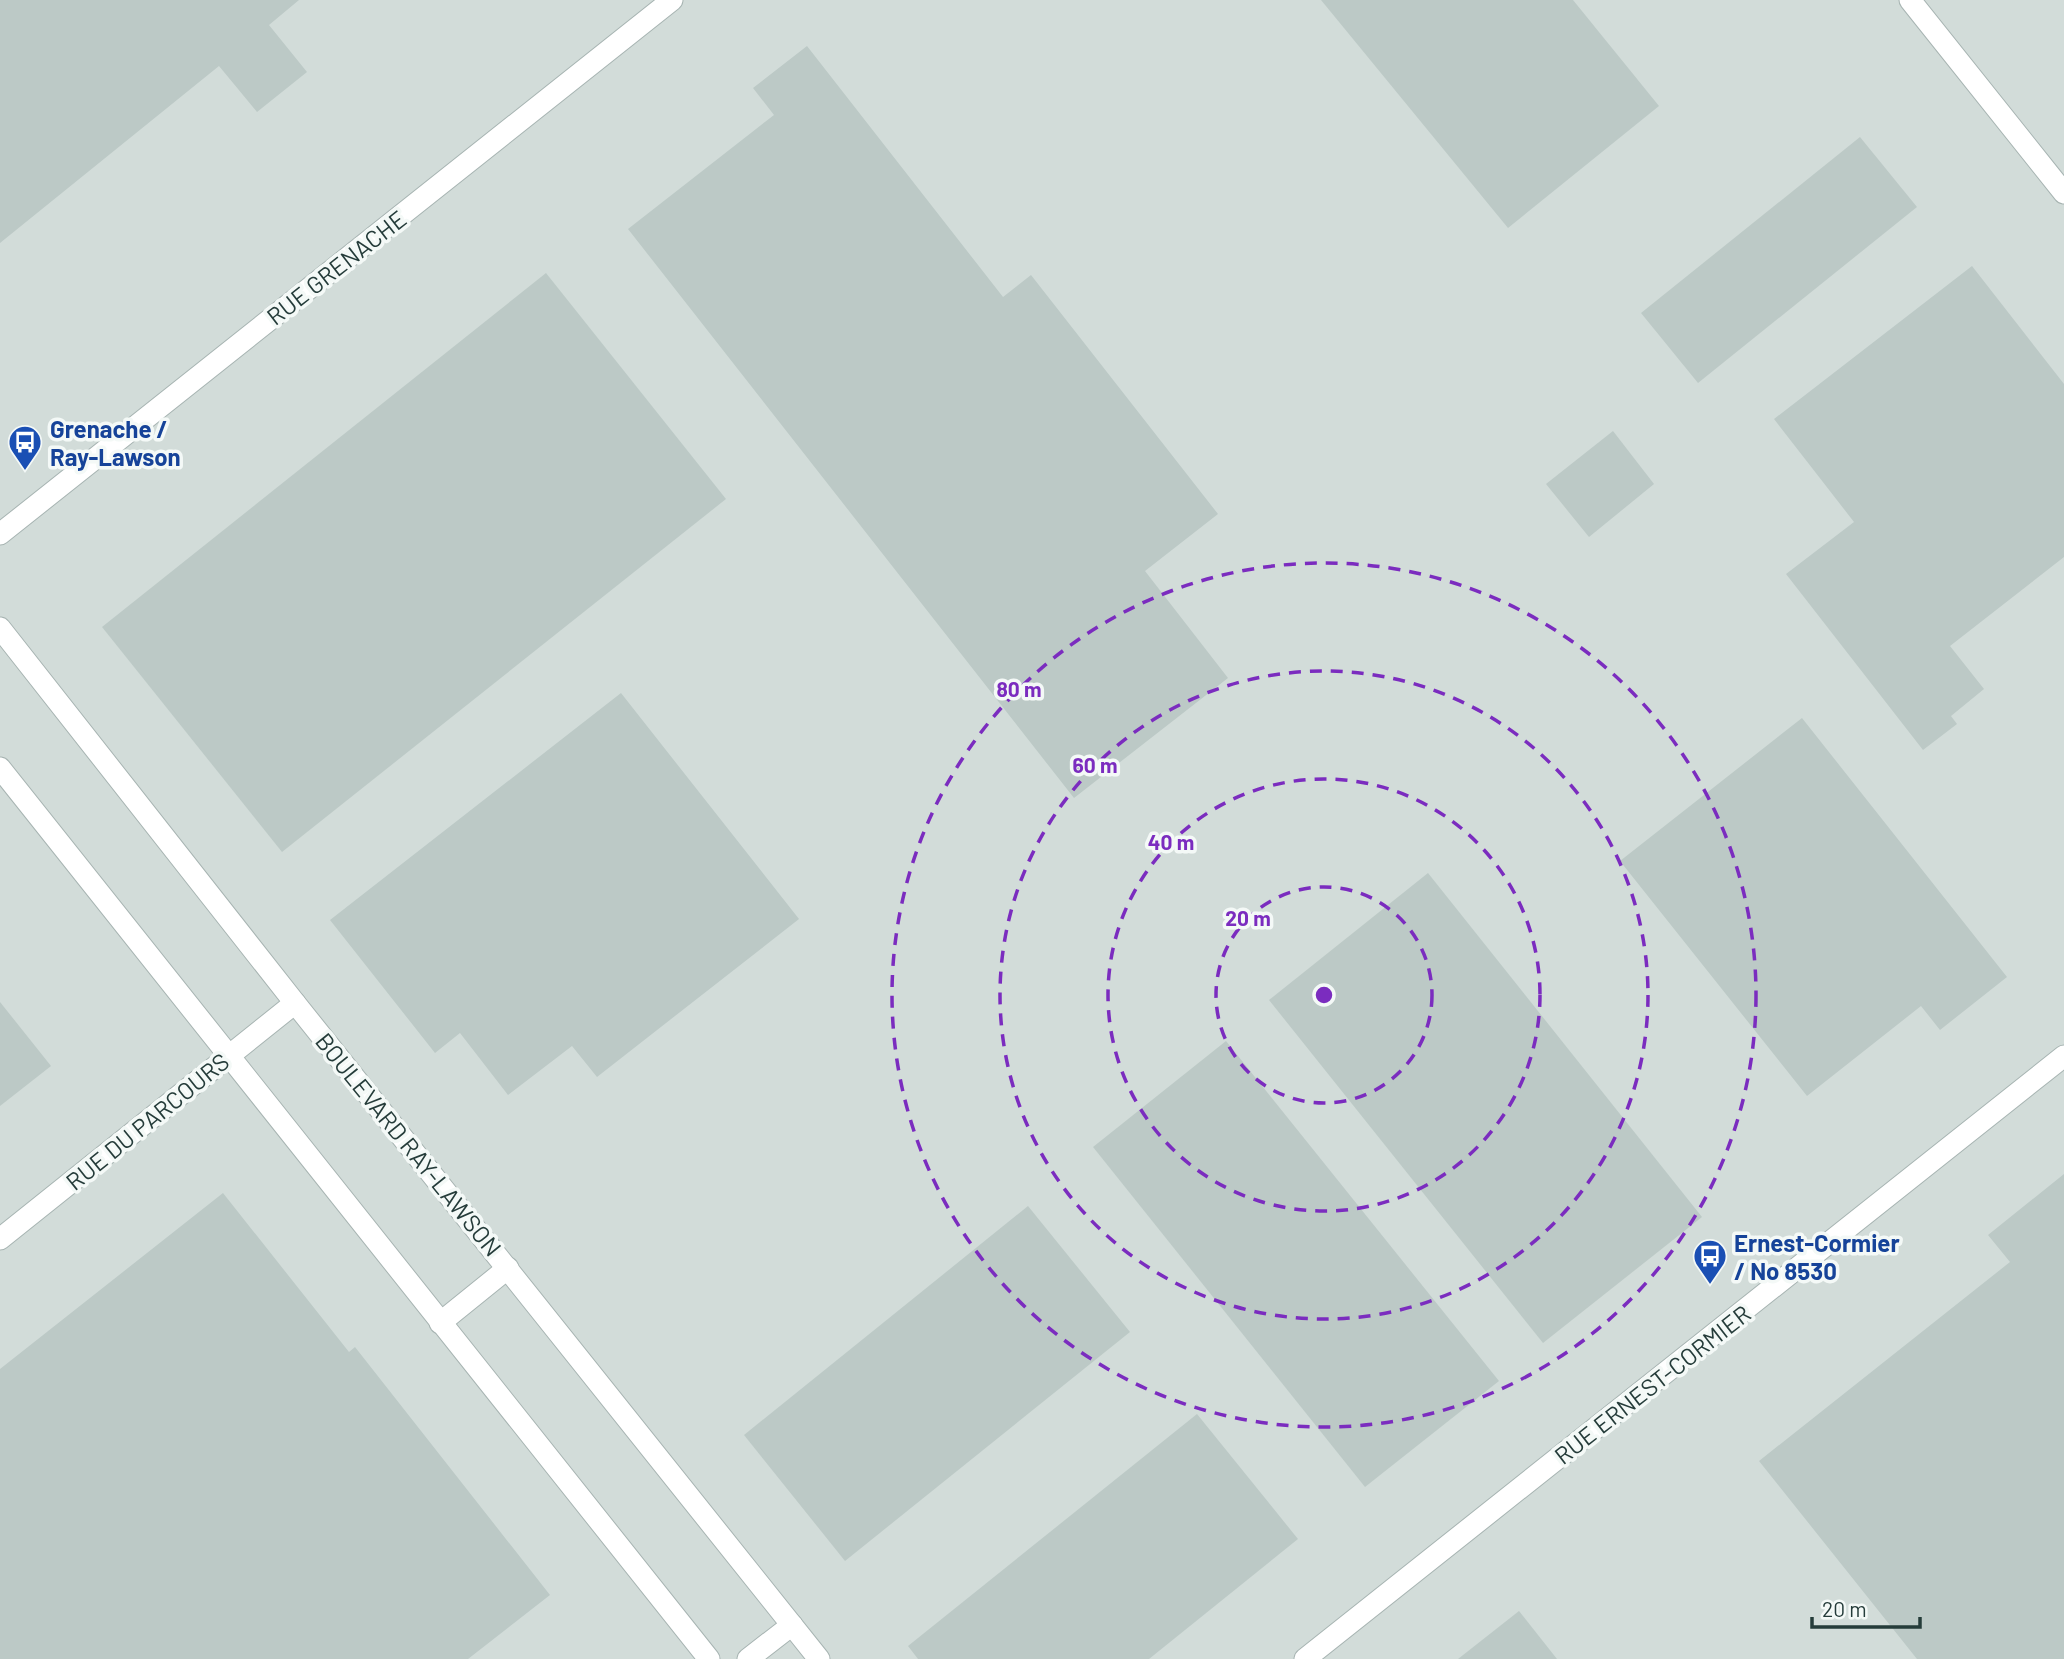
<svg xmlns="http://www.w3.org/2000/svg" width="2064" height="1659" font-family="Barlow,sans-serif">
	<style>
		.built { fill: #d2dcd9 }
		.building { fill: #bcc9c6 }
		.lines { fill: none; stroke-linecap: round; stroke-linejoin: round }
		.minor-casing { stroke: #a7b4b2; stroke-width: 23 }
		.minor { stroke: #fff; stroke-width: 21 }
		.ring { fill: none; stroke: #7b2cbf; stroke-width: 3.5; stroke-dasharray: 12 9 }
		.labels { text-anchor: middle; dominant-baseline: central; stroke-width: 7; stroke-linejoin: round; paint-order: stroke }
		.street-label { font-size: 24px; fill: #253c3a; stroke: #f4f9f7 }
		.transit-label { font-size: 24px; font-weight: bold; fill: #164399; stroke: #f4f9f7; text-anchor: start }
		.centre { fill: #7b2cbf; stroke: #f4f9f7; stroke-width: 3.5 }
		.ring-label { font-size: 21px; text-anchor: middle; font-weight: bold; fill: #7b2cbf; stroke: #f4f9f7; stroke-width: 7; stroke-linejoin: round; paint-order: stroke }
	</style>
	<rect width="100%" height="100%" fill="#e4ecea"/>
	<rect class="built" x="0" y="0" width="2064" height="1659"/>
	<g class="building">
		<path d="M0 0H299L269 25 307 72 257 112 219 66 0 243Z"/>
		<path d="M1321 0H1573L1659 106 1508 228Z"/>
		<path d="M807 46 1003 297 1031 275 1218 514 1145 571 1228 678 1074 798 628 229 774 115 753 88Z"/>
		<path d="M1860 137 1917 207 1698 383 1641 313Z"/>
		<path d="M1972 266 2064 384V557L1950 646 1984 689 1951 716 1957 724 1923 750 1786 574 1854 522 1774 419Z"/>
		<path d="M546 273 726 499 282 852 102 627Z"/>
		<path d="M1613 431 1654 484 1589 537 1546 484Z"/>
		<path d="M621 693 799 919 597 1077 572 1046 508 1095 460 1033 435 1053 330 920Z"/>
		<path d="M1802 718 2007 977 1940 1030 1921 1006 1807 1096 1620 861Z"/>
		<path d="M1428 873 1702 1217 1543 1343 1269 1000Z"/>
		<path d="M0 1002 51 1066 0 1106Z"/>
		<path d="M1226 1041 1499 1381 1365 1487 1093 1147Z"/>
		<path d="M2064 1174V1659H1917L1759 1461 2010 1262 1988 1235Z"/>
		<path d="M223 1193 349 1352 355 1347 550 1595 468 1659H0V1369Z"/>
		<path d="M1028 1206 1130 1332 845 1561 744 1435Z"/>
		<path d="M1197 1414 1298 1539 1149 1659H918L908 1646Z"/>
		<path d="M1519 1611 1557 1659H1458Z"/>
	</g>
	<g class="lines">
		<defs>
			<g id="minor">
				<path d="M1910 0 2064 193"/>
				<path d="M0 534 672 0"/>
				<path d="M0 628 295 1003 819 1659"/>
				<path d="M0 768 709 1659"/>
				<path d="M0 1239 295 1003"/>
				<path d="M440 1323 508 1268"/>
				<path d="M748 1659 792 1625"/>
				<path d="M1305 1659 2064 1056"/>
			</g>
		</defs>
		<use href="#minor" class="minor-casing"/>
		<use href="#minor" class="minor"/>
	</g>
	<g class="ring">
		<circle cx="1324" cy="995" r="108"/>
		<circle cx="1324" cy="995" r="216"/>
		<circle cx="1324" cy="995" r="324"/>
		<circle cx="1324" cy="995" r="432"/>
	</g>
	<defs>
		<symbol id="bus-pin" viewBox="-11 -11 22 30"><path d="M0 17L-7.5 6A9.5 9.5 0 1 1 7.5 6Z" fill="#1a4fb4" stroke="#f4f9f7"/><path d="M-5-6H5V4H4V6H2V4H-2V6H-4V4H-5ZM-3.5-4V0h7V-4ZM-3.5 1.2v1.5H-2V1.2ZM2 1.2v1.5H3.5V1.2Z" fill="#fff"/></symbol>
	</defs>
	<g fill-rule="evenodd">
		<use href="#bus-pin" x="6" y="423" width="38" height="52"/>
		<use href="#bus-pin" x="1691" y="1237" width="38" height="52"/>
	</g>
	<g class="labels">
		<g class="street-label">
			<text transform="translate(336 267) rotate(-38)">RUE GRENACHE</text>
			<text transform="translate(147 1121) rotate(-39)">RUE DU PARCOURS</text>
			<text transform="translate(409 1144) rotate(51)">BOULEVARD RAY-LAWSON</text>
			<text transform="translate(1652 1384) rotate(-38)">RUE ERNEST-CORMIER</text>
		</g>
		<g class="transit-label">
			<text x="50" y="428">Grenache /<tspan x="50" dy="28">Ray-Lawson</tspan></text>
			<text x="1734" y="1242">Ernest-Cormier<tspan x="1734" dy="28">/ No 8530</tspan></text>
		</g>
	</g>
	<circle cx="1324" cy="995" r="10" class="centre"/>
	<g class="ring-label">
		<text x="1019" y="697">80 m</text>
		<text x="1095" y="773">60 m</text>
		<text x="1171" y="850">40 m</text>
		<text x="1248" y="926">20 m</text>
	</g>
	<path d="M1812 1617v10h108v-10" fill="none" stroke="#253c3a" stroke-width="3.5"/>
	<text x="1822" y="1617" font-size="21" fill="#253c3a" stroke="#f4f9f7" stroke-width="5" paint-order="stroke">20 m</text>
</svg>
